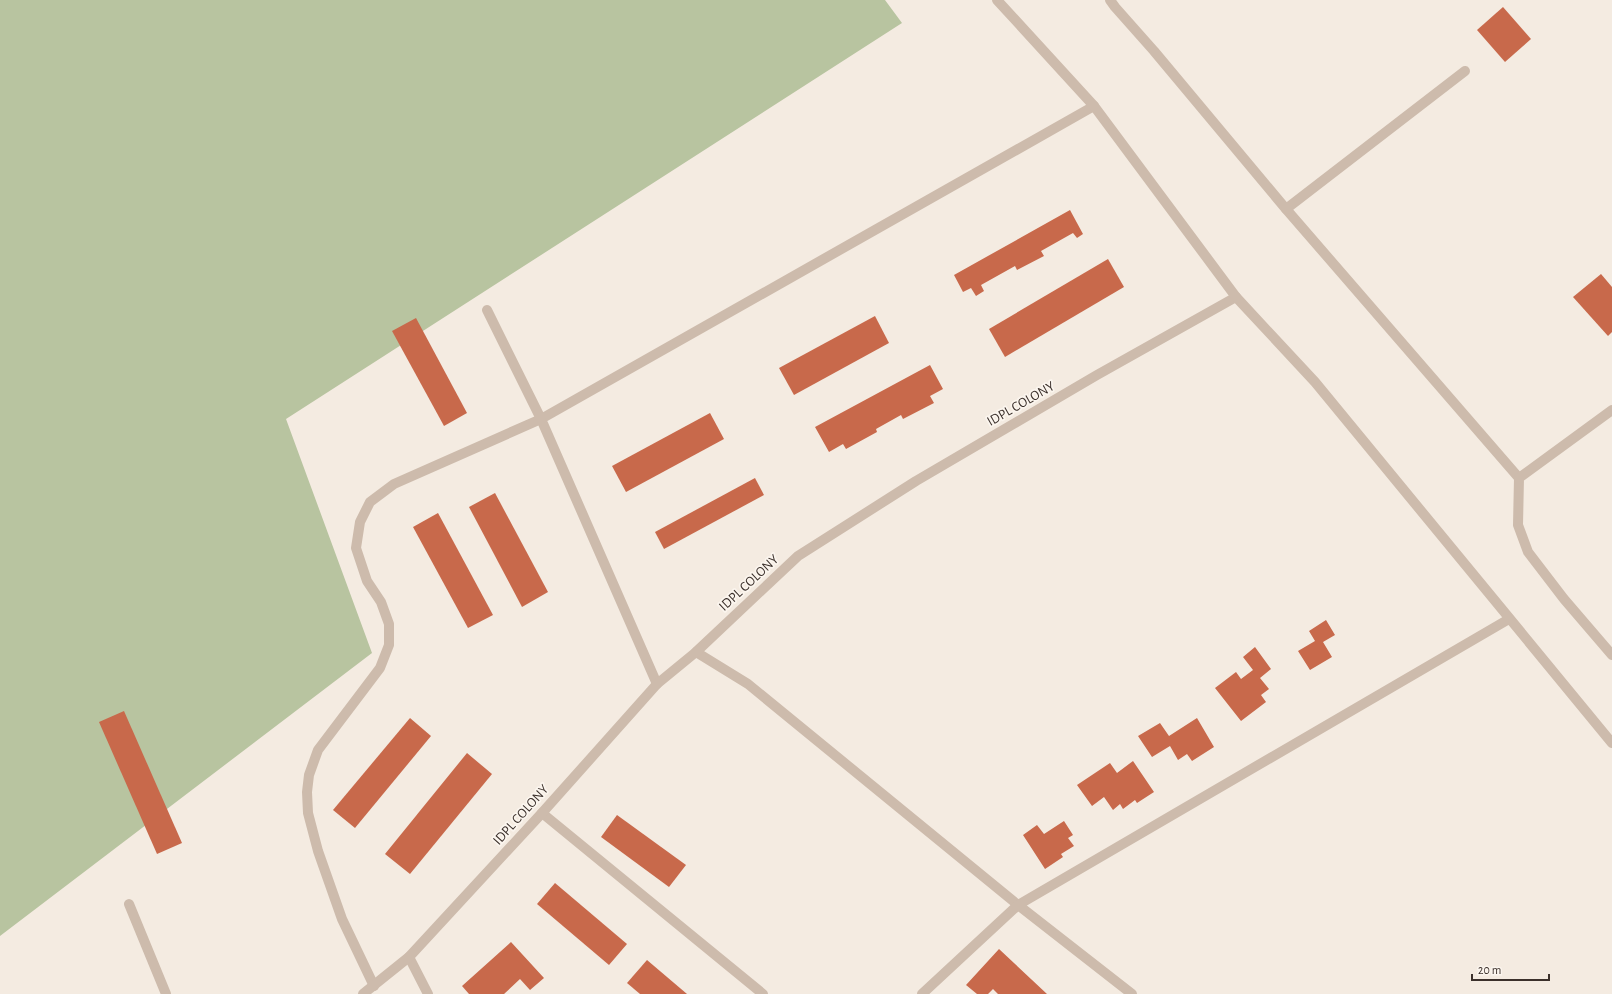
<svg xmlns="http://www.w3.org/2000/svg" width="1612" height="994" font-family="'Alegreya Sans',sans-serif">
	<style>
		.green { fill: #b8c4a0 }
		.building { fill: #c8694b }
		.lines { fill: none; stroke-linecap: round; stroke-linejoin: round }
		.lane { stroke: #cdbbac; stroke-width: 10 }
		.street { stroke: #cdbbac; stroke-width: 10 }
		.labels { text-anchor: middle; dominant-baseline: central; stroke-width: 3.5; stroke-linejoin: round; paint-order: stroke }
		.street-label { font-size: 14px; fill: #3b302b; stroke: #fbf5ee }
	</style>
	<rect width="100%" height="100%" fill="#f4ebe1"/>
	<path class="green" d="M0 0H885L902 23 286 419 372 653 0 936Z"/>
	<g class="building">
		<path d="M1503 7 1531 39 1505 62 1477 30Z"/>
		<path d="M1070 210 1083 234 1077 238 1073 233 1041 251 1044 256 1017 270 1015 266 981 285 984 291 976 296 971 288 963 292 954 275Z"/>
		<path d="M1108 259 1124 287 1005 357 989 329Z"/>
		<path d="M1601 274 1612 287V332L1608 336 1573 297Z"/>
		<path d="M875 316 889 343 794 395 779 368Z"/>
		<path d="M416 318 467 413 444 426 392 331Z"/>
		<path d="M930 365 943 389 930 396 934 403 903 419 901 415 876 429 877 432 846 449 843 444 829 452 815 427Z"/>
		<path d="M710 413 724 439 626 492 612 466Z"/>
		<path d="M755 478 764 495 664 549 655 532Z"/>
		<path d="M495 493 548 592 522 607 469 507Z"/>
		<path d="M438 513 493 615 468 628 413 527Z"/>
		<path d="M1326 620 1335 635 1323 642 1332 657 1310 670 1298 651 1315 641 1309 631Z"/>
		<path d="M1255 647 1271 669 1260 678 1269 689 1261 695 1266 702 1241 721 1215 688 1236 672 1241 679 1253 670 1243 657Z"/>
		<path d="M124 711 182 843 157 854 99 722Z"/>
		<path d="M410 718 431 736 355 828 333 810Z"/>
		<path d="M1197 718 1214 747 1192 761 1187 754 1178 760 1170 746 1152 757 1138 736 1160 723 1169 736Z"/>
		<path d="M467 753 492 774 410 874 385 854Z"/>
		<path d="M1133 761 1154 792 1137 803 1135 800 1123 809 1120 804 1113 810 1104 797 1092 806 1077 785 1110 763 1117 773Z"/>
		<path d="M617 815 686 865 669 887 601 837Z"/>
		<path d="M1064 821 1073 835 1068 838 1074 846 1061 854 1063 857 1045 869 1023 835 1037 825 1044 834Z"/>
		<path d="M555 883 627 944 609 965 537 904Z"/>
		<path d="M511 942 544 978 530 990 520 979 504 994H469L462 986Z"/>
		<path d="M999 949 1047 994H998L993 989 988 994H977L966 985Z"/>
		<path d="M647 960 687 994H640L627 983Z"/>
	</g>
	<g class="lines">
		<g class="lane">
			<path d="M1110 0 1115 7 1154 51 1286 209 1519 478"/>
			<path d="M1286 209 1465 71"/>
			<path d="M1612 410 1519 478 1518 525 1528 552 1564 599 1612 655"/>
			<path d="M696 652 748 684 1018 905 1132 994"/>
			<path d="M657 684 541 419 1094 106"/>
			<path d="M542 813 763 994"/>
			<path d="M129 904 166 994"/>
			<path d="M409 957 428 994"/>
			<path d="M374 986 342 919 318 851 308 813 307 792 309 775 318 750 380 668 389 645V624L381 602 367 581 356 548 360 522 370 502 394 484 541 419"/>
			<path d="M363 994 409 957 542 813 657 684 696 652 798 556 916 481 1097 375 1236 297"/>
			<path d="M922 994 1018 905 1509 619"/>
		</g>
		<g class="street">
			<path d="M997 0 1094 106 1236 297 1315 382 1612 743"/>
			<path d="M487 310 541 419"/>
		</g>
	</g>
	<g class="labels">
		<g class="street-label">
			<text transform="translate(1021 404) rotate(-30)">IDPL COLONY</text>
			<text transform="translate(749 583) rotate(-43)">IDPL COLONY</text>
			<text transform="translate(521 815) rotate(-48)">IDPL COLONY</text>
		</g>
	</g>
	<path d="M1472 974v6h77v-6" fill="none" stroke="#3b302b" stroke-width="2"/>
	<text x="1478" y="974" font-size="12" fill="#3b302b" stroke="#fbf5ee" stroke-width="3" paint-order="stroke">20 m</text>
</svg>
